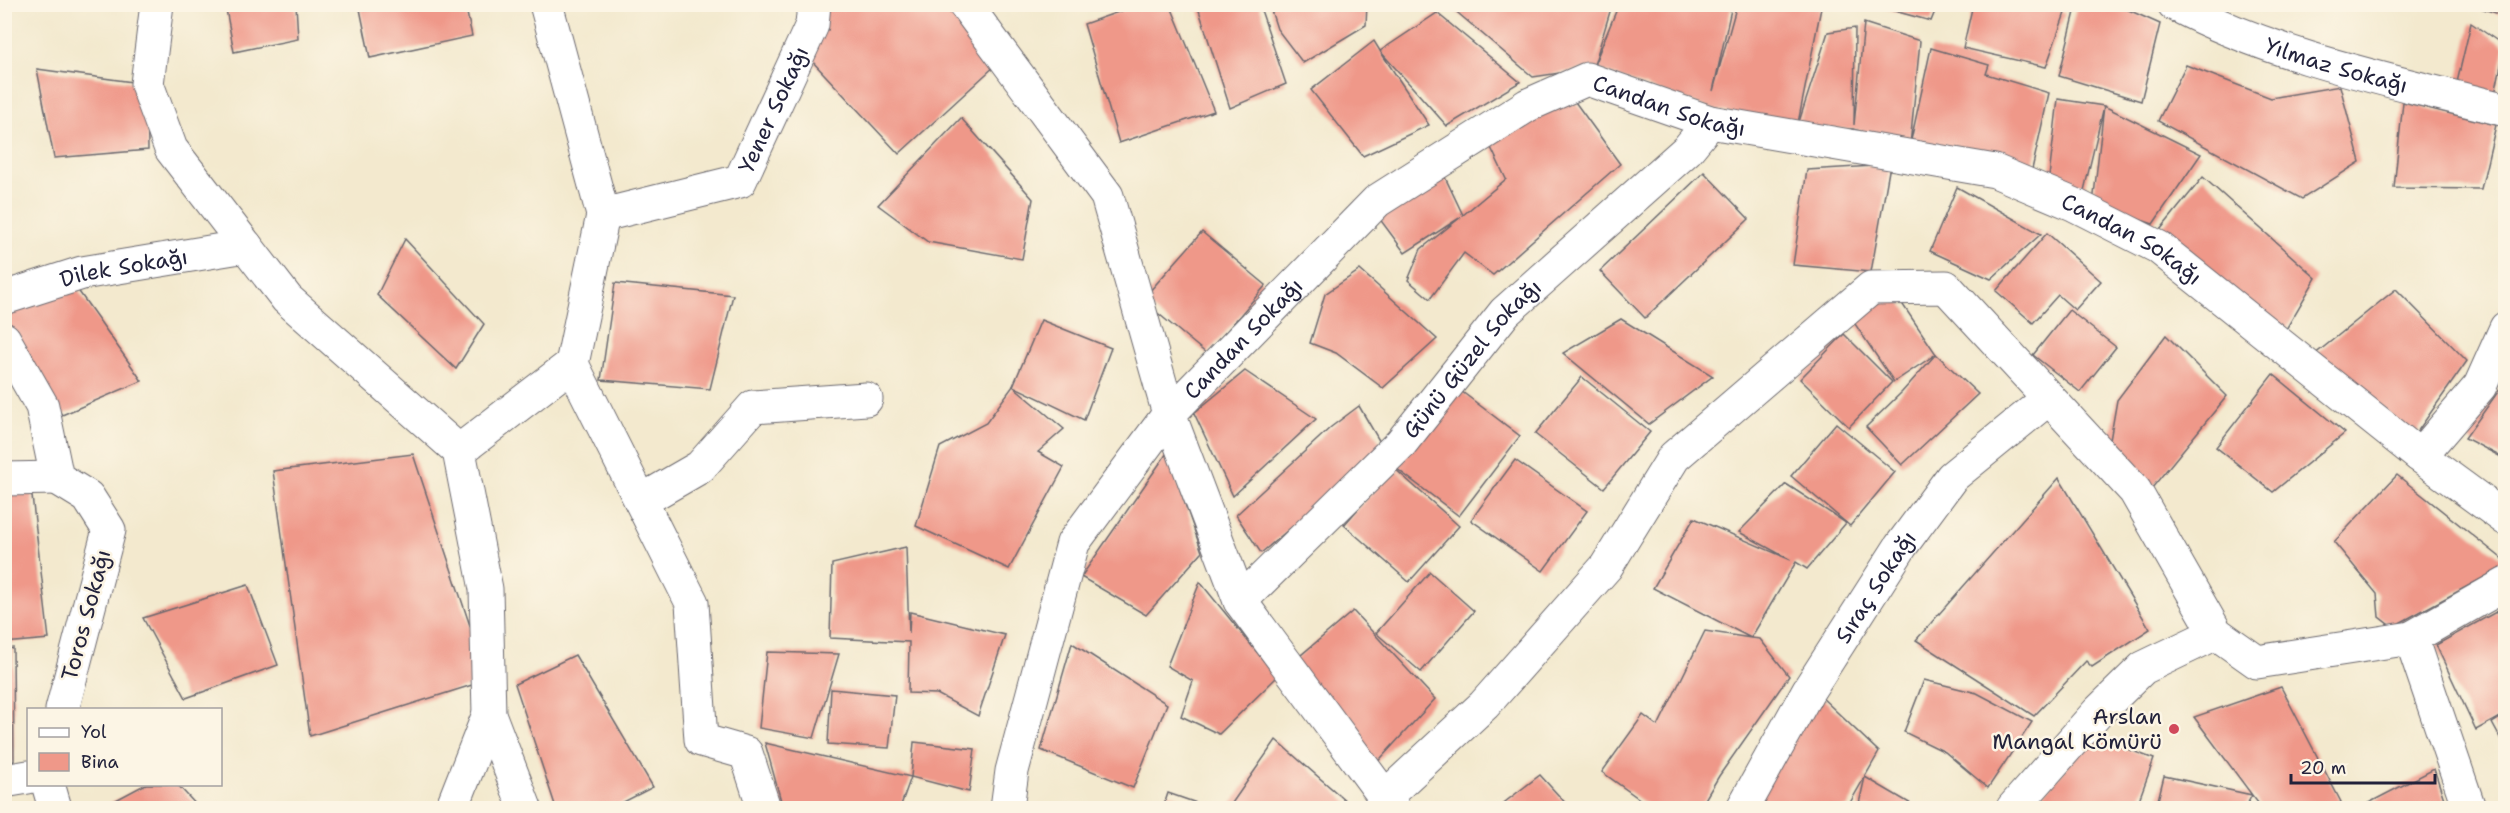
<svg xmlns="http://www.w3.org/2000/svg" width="2510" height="813" font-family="'Shantell Sans',sans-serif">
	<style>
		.building { fill: #ef9889 }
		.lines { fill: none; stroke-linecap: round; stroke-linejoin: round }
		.street-casing { stroke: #6b686e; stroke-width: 35 }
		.street { stroke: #fff; stroke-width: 33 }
		.poi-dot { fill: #d1495b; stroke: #fcf5e5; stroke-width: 2 }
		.labels { text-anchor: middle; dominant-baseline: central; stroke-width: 5; stroke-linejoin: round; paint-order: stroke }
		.street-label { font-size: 22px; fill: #22223b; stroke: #fcf5e5 }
		.poi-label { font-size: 22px; fill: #22223b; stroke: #fcf5e5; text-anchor: end }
	</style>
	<rect width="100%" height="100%" fill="#fcf5e5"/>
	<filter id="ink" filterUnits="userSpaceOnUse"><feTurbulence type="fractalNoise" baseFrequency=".0167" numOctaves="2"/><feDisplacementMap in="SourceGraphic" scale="12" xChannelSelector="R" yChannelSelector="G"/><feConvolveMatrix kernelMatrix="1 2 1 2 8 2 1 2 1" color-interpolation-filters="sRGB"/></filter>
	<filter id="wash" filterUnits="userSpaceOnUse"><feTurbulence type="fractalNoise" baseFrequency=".008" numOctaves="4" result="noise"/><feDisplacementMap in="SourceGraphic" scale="24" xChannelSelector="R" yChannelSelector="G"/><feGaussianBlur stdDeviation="1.35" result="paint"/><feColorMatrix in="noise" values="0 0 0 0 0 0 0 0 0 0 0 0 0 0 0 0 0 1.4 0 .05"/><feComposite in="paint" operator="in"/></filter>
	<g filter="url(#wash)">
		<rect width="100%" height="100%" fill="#f3e9ce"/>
		<g id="blocks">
			<g class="building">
				<path d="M225 4H296L298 39 234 52Z"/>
				<path d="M359 4H465L472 36 370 58Z"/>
				<path d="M824 4H942L997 64 899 154 811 60Z"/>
				<path d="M1141 4H1170L1214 111 1119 143 1084 24Z"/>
				<path d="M1197 4H1259L1286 84 1230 108Z"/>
				<path d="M1269 4H1367L1366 25 1303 63 1277 29Z"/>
				<path d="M1619 4 1732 5 1713 91 1737 4H1801L1821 8 1797 128 1708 108 1593 68 1533 77 1452 8 1458 5H1612L1594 65Z"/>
				<path d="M1869 4H1938L1931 21Z"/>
				<path d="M1973 4H2044L2065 13 2046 67 1963 48Z"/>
				<path d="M2077 4H2115L2160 24 2141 101 2059 76Z"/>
				<path d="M2471 4H2505V16L2471 5Z"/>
				<path d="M1437 13 1520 82 1447 126 1380 51 1429 125 1363 156 1311 90 1374 41 1380 51Z"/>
				<path d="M1864 23 1920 41 1910 145 1931 48 1989 65 1986 74 2049 93 2031 174 1910 145 1853 129 1797 128 1828 32 1855 28 1854 125Z"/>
				<path d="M2471 23 2505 46 2494 99 2455 91Z"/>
				<path d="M2186 65 2271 98 2340 86 2360 162 2302 199 2158 121Z"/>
				<path d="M37 69 147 84 148 150 54 158Z"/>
				<path d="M1565 88 1620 164 1493 275 1464 253 1430 299 1408 280 1421 249 1461 217 1405 253 1379 218 1442 171 1463 215 1506 179 1484 133Z"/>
				<path d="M2058 99 2104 106 2201 154 2153 224 2093 204 2104 106 2083 195 2049 177Z"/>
				<path d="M2403 102 2496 125 2481 189 2394 188Z"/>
				<path d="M961 118 1033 199 1022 259 928 242 878 205Z"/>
				<path d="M1890 165 1871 272 1793 265 1807 170Z"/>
				<path d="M1704 172 1749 219 1645 318 1600 271Z"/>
				<path d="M2203 177 2316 278 2278 343 2156 235Z"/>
				<path d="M1957 187 2041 234 1991 279 1930 251Z"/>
				<path d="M1202 232 1266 285 1207 354 1142 300Z"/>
				<path d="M2047 233 2101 281 2075 310 2058 295 2033 323 1996 291Z"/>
				<path d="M405 239 484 324 456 369 377 295Z"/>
				<path d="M1360 270 1437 339 1383 388 1336 353 1310 343 1325 294Z"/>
				<path d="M615 283 733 295 710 389 601 380Z"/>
				<path d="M75 286 142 381 62 415 4 326V305Z"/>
				<path d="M2396 289 2467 361 2415 435 2314 355Z"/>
				<path d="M1886 299H1899L1936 354 1894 382 1853 321Z"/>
				<path d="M2069 310 2116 347 2080 392 2033 355Z"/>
				<path d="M1621 319 1713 376 1649 424 1563 353Z"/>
				<path d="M1041 320 1111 348 1084 420 1013 386Z"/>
				<path d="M1844 334 1892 382 1849 427 1800 379Z"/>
				<path d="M2166 335 2227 396 2152 488 2109 446 2117 400Z"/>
				<path d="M1936 354 1978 394 1902 465 1866 427 1902 392Z"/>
				<path d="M1245 371 1316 419 1233 496 1194 413Z"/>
				<path d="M2273 374 2345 433 2273 492 2216 447Z"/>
				<path d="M1582 377 1650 432 1604 488 1535 434Z"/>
				<path d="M2505 382V459L2465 438Z"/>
				<path d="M1453 385 1520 436 1459 516 1392 465Z"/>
				<path d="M1013 386 1064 429 1038 452 1064 467 1009 569 916 526 940 447 986 423Z"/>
				<path d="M1359 406 1384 449 1261 553 1236 515 1331 427Z"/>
				<path d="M1836 423 1895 472 1850 526 1791 476Z"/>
				<path d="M1167 453 1202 552 1146 615 1081 577Z"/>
				<path d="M413 454 488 680 310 736 273 471Z"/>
				<path d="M1515 460 1587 511 1543 571 1471 520Z"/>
				<path d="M1394 468 1459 526 1409 582 1344 525Z"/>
				<path d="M2397 475 2505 561V566L2392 627 2379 617 2377 594 2334 542Z"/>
				<path d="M2059 478 2150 629 2092 667 2086 661 2034 716 1916 640Z"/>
				<path d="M30 479 49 639 4 643V482Z"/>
				<path d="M1786 484 1846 523 1807 569 1796 562 1751 638 1760 639 1789 676 1719 776 1700 808H1652L1602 772 1643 715 1658 726 1705 631 1751 638 1653 588 1694 518 1791 560 1739 532Z"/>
				<path d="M906 547 909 634 910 612 1005 635 978 716 937 694 908 693 909 642 830 638 832 564Z"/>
				<path d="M1430 572 1474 611 1421 672 1376 633Z"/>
				<path d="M1200 582 1277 677 1219 734 1181 716 1193 681 1167 666Z"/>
				<path d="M248 585 278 665 186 698 143 618Z"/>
				<path d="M2505 607V714L2476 730 2436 645Z"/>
				<path d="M1353 611 1435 699 1371 769 1294 661Z"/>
				<path d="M1072 643 1167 704 1133 788 1041 750Z"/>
				<path d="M13 648 14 761 4 764V650Z"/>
				<path d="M767 652 839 654 814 738 759 728Z"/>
				<path d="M575 655 653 787 612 808H556L515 684Z"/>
				<path d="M1924 680 1977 693 2032 722 1988 788 1945 752 1904 732Z"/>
				<path d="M2281 687 2341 802 2333 808H2262L2252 795 2245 808H2156L2164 776 2252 795 2194 717Z"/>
				<path d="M831 689 895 695 889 748 828 744Z"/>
				<path d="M1818 694 1879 752 1847 808H1753Z"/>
				<path d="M2505 715V747L2492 723Z"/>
				<path d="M2093 736 2154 759 2136 808H2031Z"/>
				<path d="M1276 740 1354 808H1234L1230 806Z"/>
				<path d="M914 742 975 749 969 792 911 777Z"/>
				<path d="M765 743 911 777 900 808H783Z"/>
				<path d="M2434 769 2447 808H2359Z"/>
				<path d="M1540 775 1570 808H1501L1505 802Z"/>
				<path d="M1865 777 1918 808H1858Z"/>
				<path d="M146 784H177L199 808H101Z"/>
				<path d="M1168 793 1211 808H1163Z"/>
			</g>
		</g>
	</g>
	<g filter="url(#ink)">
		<use href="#blocks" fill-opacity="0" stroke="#6b686e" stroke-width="1.5"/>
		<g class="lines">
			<defs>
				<g id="street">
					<path d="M157 4 147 84 171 149 287 299 459 451 486 589 489 714 525 808"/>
					<path d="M546 4 603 215 572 364 692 603 701 740 746 753 764 808"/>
					<path d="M965 4 1107 196 1169 414 1240 601 1393 808"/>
					<path id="s1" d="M2174 4C2277 58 2393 81 2506 110"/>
					<path id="s2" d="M603 215 740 181 812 25 814 4"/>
					<path id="s3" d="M4 298 82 273 246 246"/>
					<path d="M4 339 42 406 57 478 88 497 109 530 62 710"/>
					<path d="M459 451 572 364"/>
					<path d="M2420 456 2480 386 2506 328"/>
					<path d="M4 479 57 478"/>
					<path d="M641 501 700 467 753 407 866 399"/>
					<path id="s4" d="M1240 601 1401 443 1505 312 1687 150 1710 122"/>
					<path d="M2411 638 2469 808"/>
					<path d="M4 781 28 777"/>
					<path d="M48 784 55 808"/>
					<path d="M452 808 489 714"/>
					<path id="s5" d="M1007 808 1012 771 1073 543 1169 414 1377 201 1528 105 1587 79 1710 122 1995 171 2073 204 2158 247 2420 456 2506 519"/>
					<path d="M1380 808 1386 796 1484 705 1606 567 1674 457 1871 288 1946 287 2135 491 2216 633 2257 662 2411 638 2506 584"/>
					<path id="s6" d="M1743 808 1808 691 1901 546 1952 477 2049 398"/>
					<path d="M2013 808 2098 712 2143 668 2216 633"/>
				</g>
			</defs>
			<use href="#street" class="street-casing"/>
			<use href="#street" class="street"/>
		</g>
	</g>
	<circle class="poi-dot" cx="2174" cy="729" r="6"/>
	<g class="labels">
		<g class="street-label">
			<text stroke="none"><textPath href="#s1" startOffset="174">Yılmaz Sokağı</textPath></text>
			<text stroke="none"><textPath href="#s5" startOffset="1062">Candan Sokağı</textPath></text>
			<text stroke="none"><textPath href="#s2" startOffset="220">Yener Sokağı</textPath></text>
			<text stroke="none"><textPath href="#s5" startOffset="1548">Candan Sokağı</textPath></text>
			<text stroke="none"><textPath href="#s3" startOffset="124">Dilek Sokağı</textPath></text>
			<text stroke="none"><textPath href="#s5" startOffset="540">Candan Sokağı</textPath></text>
			<text stroke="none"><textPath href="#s4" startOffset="336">Günü Güzel Sokağı</textPath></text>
			<text stroke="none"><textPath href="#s6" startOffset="258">Sıraç Sokağı</textPath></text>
			<text transform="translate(86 615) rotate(-75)">Toros Sokağı</text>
		</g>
		<g class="poi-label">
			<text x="2162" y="716">Arslan<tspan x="2162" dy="25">Mangal Kömürü</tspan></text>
		</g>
	</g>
	<rect width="2510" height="813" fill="none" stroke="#fcf5e5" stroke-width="24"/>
	<rect x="27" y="708" width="195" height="78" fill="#fcf5e5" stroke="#a5a1a1" stroke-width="1.5"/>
	<rect x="39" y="728" width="30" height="9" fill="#ffffff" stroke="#a5a1a1" stroke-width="1.5"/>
	<text x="81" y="738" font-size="18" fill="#22223b">Yol</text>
	<rect x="39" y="753" width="30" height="18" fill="#ef9889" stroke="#a5a1a1" stroke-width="1.5"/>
	<text x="81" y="768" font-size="18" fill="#22223b">Bina</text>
	<path d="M2291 774v9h144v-9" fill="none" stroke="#22223b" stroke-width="3"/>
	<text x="2300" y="774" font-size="18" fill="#22223b" stroke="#fcf5e5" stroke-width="4.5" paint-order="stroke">20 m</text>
</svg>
